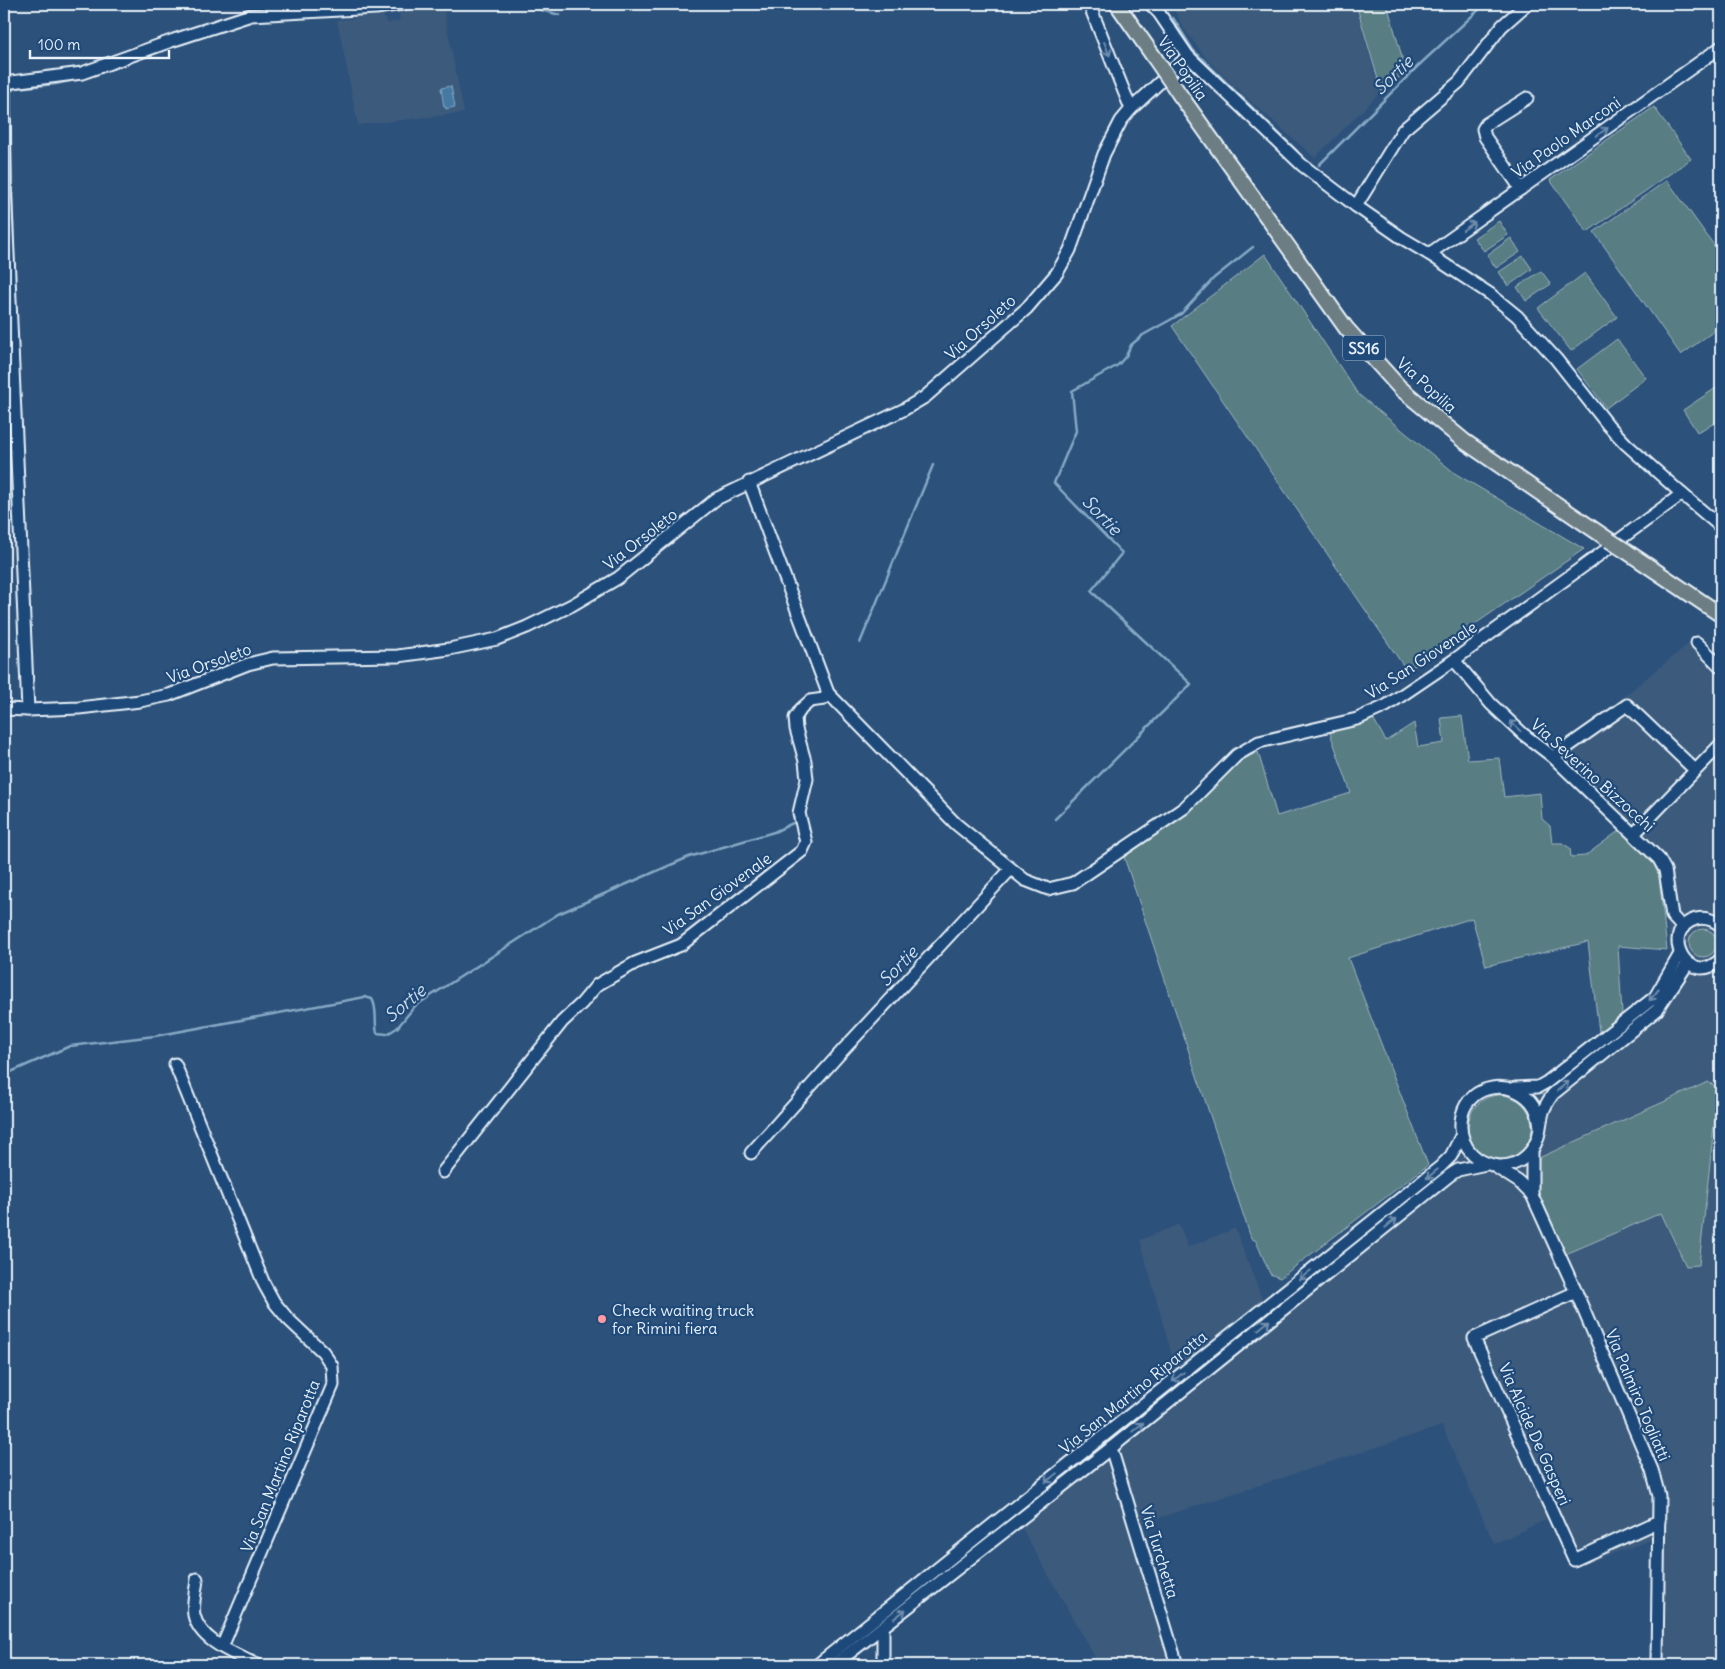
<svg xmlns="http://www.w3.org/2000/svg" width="1725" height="1669" font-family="Delius,sans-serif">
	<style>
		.built { fill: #3b5a7c }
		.green { fill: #587d83; stroke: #a0b7be }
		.water { fill: #4579a2; stroke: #86a9c4 }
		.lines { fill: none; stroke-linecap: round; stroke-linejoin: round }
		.stream { stroke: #86a9c4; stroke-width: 2.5 }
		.minor-casing { stroke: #e8f1f8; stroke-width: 15 }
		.major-casing { stroke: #e8f1f8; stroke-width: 18 }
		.minor { stroke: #1f4a7a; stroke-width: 11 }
		.major { stroke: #6c7e84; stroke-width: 14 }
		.major-bridge-casing { stroke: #e8f1f8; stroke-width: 18; stroke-linecap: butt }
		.major-bridge { stroke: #6c7e84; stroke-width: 14 }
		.oneway { stroke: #6f8dac }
		.poi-dot { fill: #ff9aa2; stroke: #1f4a7a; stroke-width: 2 }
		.labels { text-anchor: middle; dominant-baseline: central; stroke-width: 4.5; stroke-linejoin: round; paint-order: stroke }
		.shield { fill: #1f4a7a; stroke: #acbfd2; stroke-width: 1 }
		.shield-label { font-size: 15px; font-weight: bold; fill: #e8f1f8 }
		.street-label { font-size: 16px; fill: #e8f1f8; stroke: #1f4a7a }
		.poi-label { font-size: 16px; fill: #e8f1f8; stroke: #1f4a7a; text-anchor: start }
		.water-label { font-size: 18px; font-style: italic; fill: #d0dfeb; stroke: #1f4a7a }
	</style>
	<rect width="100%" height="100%" fill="#2c517b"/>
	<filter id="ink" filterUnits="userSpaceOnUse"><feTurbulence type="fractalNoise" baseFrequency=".02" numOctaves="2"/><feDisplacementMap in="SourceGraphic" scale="10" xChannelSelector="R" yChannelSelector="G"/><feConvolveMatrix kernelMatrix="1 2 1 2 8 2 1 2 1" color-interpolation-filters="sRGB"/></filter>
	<g filter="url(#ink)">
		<g class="built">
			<path d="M1171 4H1355L1380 93 1315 158 1250 101 1208 61 1184 29Z"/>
			<path d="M443 6 464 113 358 125 337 20 383 15 388 23 399 21 400 12Z"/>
			<path d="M1698 636 1721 657V1665H1659L1661 1537 1574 1567 1554 1516 1494 1544 1442 1426 1137 1525 1177 1665H1099L1016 1518 1179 1382 1140 1240 1179 1224 1188 1247 1235 1228 1267 1311 1597 1049 1673 984 1661 859 1553 754Z"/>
		</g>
		<g class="green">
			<path d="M1356 4H1387L1406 71 1382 93Z"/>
			<path d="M1654 107 1691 159 1587 232 1550 180Z"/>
			<path d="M1667 180 1721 255V326L1681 355 1594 232Z"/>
			<path d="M1499 221 1508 235 1484 251 1474 238Z"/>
			<path d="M1511 238 1520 252 1496 268 1487 255Z"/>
			<path d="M1265 254 1358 394 1456 474 1584 549 1407 671 1172 326Z"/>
			<path d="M1523 256 1532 269 1508 286 1499 272Z"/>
			<path d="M1541 271 1551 284 1526 301 1517 287Z"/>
			<path d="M1585 273 1617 317 1571 351 1538 308Z"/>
			<path d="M1617 339 1646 378 1606 408 1577 369Z"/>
			<path d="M1716 388 1721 396V420L1697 432 1683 410Z"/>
			<path d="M1462 716 1468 760 1499 758 1504 797 1540 793 1542 819 1550 826 1552 843H1562L1570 848 1571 857 1585 856 1620 830 1653 863 1659 876 1667 950 1618 946 1622 1014 1599 1032 1588 942 1486 966 1472 918 1348 958 1428 1165 1280 1278 1270 1274 1256 1241 1251 1238 1124 857 1194 808 1242 760 1258 752 1277 816 1351 793 1329 730 1373 718 1386 741 1414 723 1418 747 1444 743 1441 718Z"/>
			<circle cx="1703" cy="943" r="14"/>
			<path d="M1708 1082 1718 1088 1699 1265 1686 1266 1661 1213 1566 1254 1536 1187 1537 1162 1541 1157Z"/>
			<circle cx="1500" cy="1127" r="32"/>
		</g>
		<path class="water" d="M451 86 455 107 446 109V107H444L441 88Z"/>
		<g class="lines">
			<g class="stream">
				<path d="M518 4 560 15"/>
				<path d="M1173 18 1193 50 1297 151"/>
				<path d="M182 44 240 24"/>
				<path d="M89 77 168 49"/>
				<path d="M9 92 16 88 56 84 83 78"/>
				<path d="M10 115 15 292"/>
				<path d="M1319 165 1417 67 1485 4"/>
				<path d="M860 643 933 465"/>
				<path d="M1055 819 1191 684 1091 591 1122 553 1054 483 1076 431 1072 391 1118 365 1126 356 1131 345 1143 335 1181 314 1214 278 1253 247"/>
				<path d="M4 1075 70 1046 155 1036 365 997 372 999C378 1009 374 1020 377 1033L387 1034 397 1028 415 1006 558 914 689 857 774 832 793 823"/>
			</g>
			<defs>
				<g id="minor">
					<path d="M1089 4 1131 109"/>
					<path d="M1150 4 1159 13 1188 56 1302 165 1356 206 1402 238 1429 254 1490 294 1517 316 1556 359 1608 425 1626 444 1682 494 1721 527"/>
					<path d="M4 79 5 186 28 710"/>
					<path d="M4 83 82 73 174 40 251 15 376 8 403 4"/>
					<path d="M1521 189 1485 137 1483 129 1486 124 1527 98"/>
					<path d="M1356 206 1403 130 1459 82 1502 26 1527 4"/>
					<path d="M1429 254 1721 47"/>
					<path d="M749 482 828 693 956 824 1025 880 1048 889 1073 883 1184 808 1237 755 1259 742 1357 719 1386 706 1454 660 1610 547"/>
					<path d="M1619 540 1682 494"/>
					<path d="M1697 643 1721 667"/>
					<path d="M1454 660 1491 704 1523 734 1553 757 1659 859 1665 870 1672 916 1683 928"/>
					<path d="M4 709 28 710 79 708 140 701 169 695 248 664 273 658 398 656 449 649 497 639 527 627 572 605 618 578 716 499 903 410 925 397 1027 308 1057 273 1070 250 1104 154 1121 121 1131 109 1188 56"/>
					<path d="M1553 757 1627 705 1695 770"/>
					<path d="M1634 834 1721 744"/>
					<path d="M1721 926C1714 920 1705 917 1696 919 1657 931 1689 990 1721 959"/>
					<path d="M175 1064 264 1284 274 1302 288 1319 323 1352 332 1366 333 1385 222 1647"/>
					<path d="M1515 1088 1538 1087 1547 1082 1655 997 1680 954"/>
					<path d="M1540 1127C1539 1118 1537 1109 1531 1102 1512 1079 1470 1083 1462 1115 1459 1130 1462 1143 1472 1154 1479 1161 1488 1165 1499 1166 1516 1167 1531 1156 1537 1140 1541 1130 1540 1117 1545 1107 1547 1103 1550 1098 1553 1094L1657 1010 1688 963"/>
					<path d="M1532 1150V1195L1576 1292 1652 1470 1659 1496 1657 1665"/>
					<path d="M751 1153 843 1050 1010 870"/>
					<path d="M1494 1166 1519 1182 1532 1195"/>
					<path d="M443 1172 562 1022 582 1003 597 985 635 963 681 945 802 851 806 842 799 813 807 779 805 761 796 729 795 718 801 709 810 701 824 699 828 693"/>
					<path d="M1576 1292 1474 1338 1574 1560 1659 1521"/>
					<path d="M1111 1448 1177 1665"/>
					<path d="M197 1579C196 1590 192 1604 194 1615 200 1642 236 1654 257 1665"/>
					<path d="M817 1665 1440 1167 1451 1156 1461 1136"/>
					<path d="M834 1665 1111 1448 1450 1175 1458 1170 1486 1164"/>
					<path d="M883 1665V1627"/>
				</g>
				<g id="major">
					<path d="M1117 4 1154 57"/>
					<path d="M1180 95 1346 328 1400 388 1464 441 1609 540"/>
					<path d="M1626 551 1721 615"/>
				</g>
			</defs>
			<use href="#minor" class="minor-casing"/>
			<use href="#major" class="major-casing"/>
			<use href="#minor" class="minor"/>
			<use href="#major" class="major"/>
			<defs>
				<g id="major-bridge">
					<path d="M1154 57 1180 95"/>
					<path d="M1609 540 1626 551"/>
				</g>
			</defs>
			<use href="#major-bridge" class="major-bridge-casing"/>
			<use href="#major-bridge" class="major-bridge"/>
		</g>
		<defs><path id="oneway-shaft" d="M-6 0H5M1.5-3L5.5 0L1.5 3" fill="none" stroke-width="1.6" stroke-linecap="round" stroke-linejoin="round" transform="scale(1.25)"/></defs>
		<g class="oneway">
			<use href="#oneway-shaft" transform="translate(1107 49) rotate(68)"/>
			<use href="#oneway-shaft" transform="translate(1602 132) rotate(-35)"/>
			<use href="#oneway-shaft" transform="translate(1469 226) rotate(-35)"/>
			<use href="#oneway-shaft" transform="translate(1515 726) rotate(-137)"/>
			<use href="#oneway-shaft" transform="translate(1654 995) rotate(130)"/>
			<use href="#oneway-shaft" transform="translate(1563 1086) rotate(-39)"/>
			<use href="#oneway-shaft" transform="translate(1432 1174) rotate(141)"/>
			<use href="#oneway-shaft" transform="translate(1391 1223) rotate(-39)"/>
			<use href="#oneway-shaft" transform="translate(1305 1275) rotate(141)"/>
			<use href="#oneway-shaft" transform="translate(1264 1325) rotate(-39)"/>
			<use href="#oneway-shaft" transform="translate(1178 1377) rotate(141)"/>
			<use href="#oneway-shaft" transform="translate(1138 1427) rotate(-39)"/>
			<use href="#oneway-shaft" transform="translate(1051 1478) rotate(141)"/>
			<use href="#oneway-shaft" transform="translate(900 1614) rotate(-38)"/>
		</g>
	</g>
	<circle class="poi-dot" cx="602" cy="1319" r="5"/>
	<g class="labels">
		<rect class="shield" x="1343" y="335.5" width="42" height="25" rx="4"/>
		<g class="shield-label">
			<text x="1364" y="348">SS16</text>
		</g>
		<g class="street-label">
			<text transform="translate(1183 68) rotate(55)">Via Popilia</text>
			<text transform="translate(1566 137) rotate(-35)">Via Paolo Marconi</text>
			<text transform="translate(980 327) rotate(-42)">Via Orsoleto</text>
			<text transform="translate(1427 385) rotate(42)">Via Popilia</text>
			<text transform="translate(640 539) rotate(-38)">Via Orsoleto</text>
			<text transform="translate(1421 660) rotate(-33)">Via San Giovenale</text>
			<text transform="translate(209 663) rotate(-20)">Via Orsoleto</text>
			<text transform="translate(1593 775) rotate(42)">Via Severino Bizzocchi</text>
			<text transform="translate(717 894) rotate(-36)">Via San Giovenale</text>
			<text transform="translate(1133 1392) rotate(-39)">Via San Martino Riparotta</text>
			<text transform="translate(1638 1395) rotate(67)">Via Palmiro Togliatti</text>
			<text transform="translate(1535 1434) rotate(66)">Via Alcide De Gasperi</text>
			<text transform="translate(280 1466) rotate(-68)">Via San Martino Riparotta</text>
			<text transform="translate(1160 1552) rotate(73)">Via Turchetta</text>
		</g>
		<g class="poi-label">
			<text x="612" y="1310">Check waiting truck<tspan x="612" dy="18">for Rimini fiera</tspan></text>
		</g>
		<g class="water-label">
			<text transform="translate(1393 75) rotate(-44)">Sortie</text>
			<text transform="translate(1102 515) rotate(46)">Sortie</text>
			<text transform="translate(898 966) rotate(-46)">Sortie</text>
			<text transform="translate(405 1003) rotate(-40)">Sortie</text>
		</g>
	</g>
	<rect width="1725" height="1669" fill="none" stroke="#1f4a7a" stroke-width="20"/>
	<rect x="10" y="10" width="1705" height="1649" fill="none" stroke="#e8f1f8" stroke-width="2" filter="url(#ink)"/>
	<path d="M30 50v8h139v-8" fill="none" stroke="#e8f1f8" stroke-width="2.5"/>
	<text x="38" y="50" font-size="15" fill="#e8f1f8" stroke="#1f4a7a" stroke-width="4" paint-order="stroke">100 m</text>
</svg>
